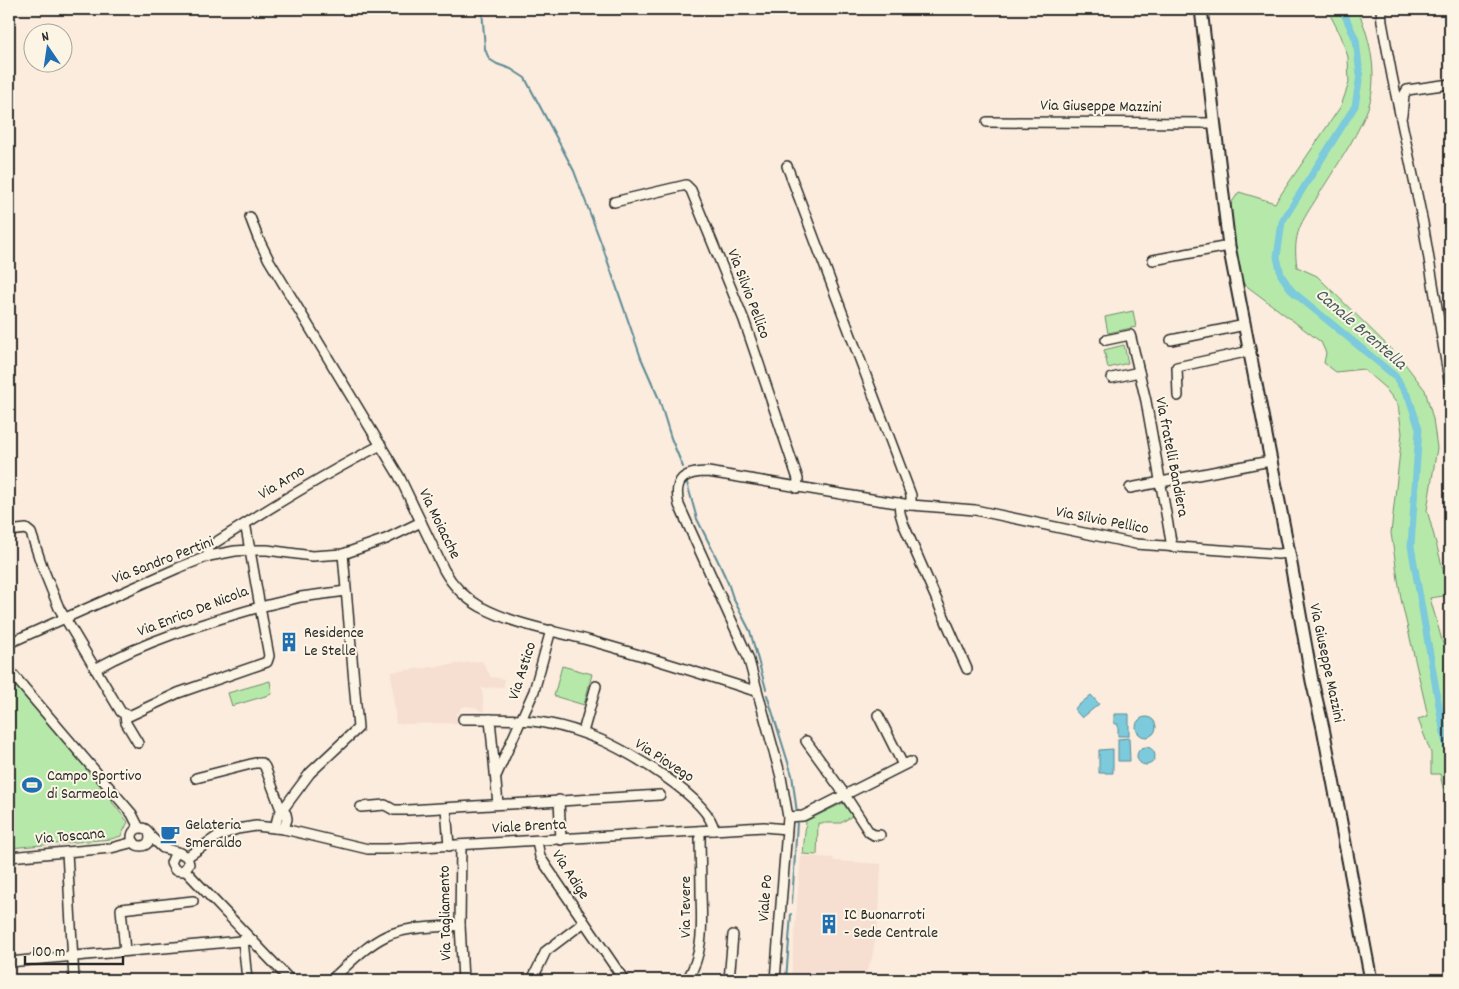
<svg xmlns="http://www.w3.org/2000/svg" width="1459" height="989" font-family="Dekko,sans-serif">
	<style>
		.built { fill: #f6ded0 }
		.green { fill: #b6e9a9; stroke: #708a6a }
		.water { fill: #7ccadb; stroke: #5c8a95 }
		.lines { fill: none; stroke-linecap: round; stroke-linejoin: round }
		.stream { stroke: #5c8a95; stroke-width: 2 }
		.canal { stroke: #7ccadb; stroke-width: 7 }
		.minor-casing { stroke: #2b2b2b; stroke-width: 12 }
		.major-casing { stroke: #2b2b2b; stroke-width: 15 }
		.minor { stroke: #fcf5e5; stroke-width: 9 }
		.major { stroke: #fcf5e5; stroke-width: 11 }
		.labels { text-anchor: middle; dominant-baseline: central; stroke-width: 4; stroke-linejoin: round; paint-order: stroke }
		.street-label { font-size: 16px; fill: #2b2b2b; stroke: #fcf5e5 }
		.poi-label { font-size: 16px; fill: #2b2b2b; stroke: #fcf5e5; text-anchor: start }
		.water-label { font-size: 18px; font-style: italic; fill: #435b60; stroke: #fcf5e5 }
	</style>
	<rect width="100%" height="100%" fill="#fbecdd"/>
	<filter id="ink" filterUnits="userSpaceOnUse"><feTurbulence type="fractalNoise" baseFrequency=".02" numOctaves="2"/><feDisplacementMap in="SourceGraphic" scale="10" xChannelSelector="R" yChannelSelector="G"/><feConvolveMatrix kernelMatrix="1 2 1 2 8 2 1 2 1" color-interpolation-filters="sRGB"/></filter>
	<g filter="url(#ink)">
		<g class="built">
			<path d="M482 661 491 677 504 679V687L482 688 484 713 476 707 465 706 460 708 459 713H456L457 723 396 724 391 672Z"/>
			<path d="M801 856 833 858 834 861 881 864 879 915 872 958 863 980 791 979Z"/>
		</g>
		<g class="green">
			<path d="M1327 9H1357C1371 38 1380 82 1366 113 1354 142 1334 169 1318 196 1301 223 1292 233 1297 267L1317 276 1402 360 1425 390 1433 419 1437 448 1427 510 1450 595 1430 598 1443 644 1450 646V818L1440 774H1431V753L1418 719 1428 716 1401 599 1391 533 1402 433 1398 405 1385 388 1363 369 1336 372 1324 363 1326 353 1321 342 1240 281 1230 205 1239 192 1275 203 1341 106 1349 83 1348 57 1341 36Z"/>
			<path d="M1133 311 1136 327 1108 333 1105 317Z"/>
			<path d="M1124 345 1128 363 1108 368 1104 350Z"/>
			<path d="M562 666 592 674 584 705 554 696Z"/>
			<path d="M9 678 113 800 112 802 128 822 121 836 111 839 9 848Z"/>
			<path d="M270 681 272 694 232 706 228 693Z"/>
			<path d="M843 803 852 816 841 823H818L817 855 803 854 806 821Z"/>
		</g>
		<g class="water">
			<path d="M1091 695 1099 704 1082 718 1074 709Z"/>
			<path d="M1114 714H1129V736H1118V724H1114Z"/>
			<circle cx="1146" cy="727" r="10"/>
			<path d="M1129 738 1130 761H1118V739Z"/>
			<circle cx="1146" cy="756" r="9"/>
			<path d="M1113 749V773H1099V750Z"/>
		</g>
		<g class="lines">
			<g class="stream">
				<path d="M482 9 485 49 489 59 497 64 511 69 525 78 574 171 602 245 641 358 659 399 671 438 683 467"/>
				<path d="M687 483 697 519 717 559 728 583 733 598 750 631 766 689"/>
				<path d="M767 695 792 775 797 813"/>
				<path d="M792 903 797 822"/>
				<path d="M786 980 791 914"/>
			</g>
			<path class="canal" d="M1342 9 1356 40 1360 75 1355 106 1282 222 1277 257 1281 275 1292 291 1395 376 1409 398 1419 429 1411 546 1445 740 1450 758"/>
			<defs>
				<g id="minor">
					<path d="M1381 9 1382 22 1392 76 1423 223 1450 386"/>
					<path d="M1402 115 1404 95 1407 90 1450 84"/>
					<path d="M987 122 1214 123"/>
					<path d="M787 166 911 495V505"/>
					<path d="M614 202 686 185 691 190 744 320 798 479 797 488"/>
					<path d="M250 217 258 238 269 260 399 476 444 570C453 586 465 598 481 607 515 625 555 631 591 641 645 656 699 673 752 690L756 689"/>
					<path d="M1153 260 1229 246"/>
					<path d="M1106 340 1130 335 1131 338 1146 401 1172 547"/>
					<path d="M1171 340 1245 325"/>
					<path d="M1112 378 1139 372"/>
					<path d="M1178 396 1177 367 1250 351"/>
					<path d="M1130 488 1270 461"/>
					<path d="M899 503 900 513 903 523 967 669"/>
					<path d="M9 531 26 529 31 533 42 566 59 608 121 712 129 716 178 693 267 662 269 656 260 607 301 597 346 591"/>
					<path d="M209 556 208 549 210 546C266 510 322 475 381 445"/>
					<path d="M9 643 178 568 209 556 235 551 250 550H267L312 556 343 554 386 539 421 522"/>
					<path d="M95 669C147 640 204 623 260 607L246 528"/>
					<path d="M9 670 132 814 139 828"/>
					<path d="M125 715 126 723 138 743"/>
					<path d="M878 715 903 765"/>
					<path d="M463 719C492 719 521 718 550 724 567 727 584 733 601 740 629 752 709 798 714 830"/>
					<path d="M490 719 498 804"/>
					<path d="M583 732 596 686"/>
					<path d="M806 741 843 792 869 832 874 835H880"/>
					<path d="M496 776 534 691 551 630"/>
					<path d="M196 778 255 763H262L265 767 280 807 286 814 287 819 284 829"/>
					<path d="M559 800 561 840"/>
					<path d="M361 807 385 805 394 810H408L660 795"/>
					<path d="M446 808 449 846"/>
					<path d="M788 817 803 816 910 762"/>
					<path d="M275 828 278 816 310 773 358 728 343 554"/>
					<circle cx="141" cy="837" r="9"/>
					<path d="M150 836 163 848 181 853 187 857 189 864 183 871 175 870 171 863 174 856 178 853"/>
					<path d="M537 841 540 857 624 980"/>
					<path d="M461 845 460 925 463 980"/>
					<path d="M67 852 74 980"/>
					<path d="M9 857 111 848 134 842"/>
					<path d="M187 857 218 836 237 829 256 826 284 829 368 849H386L764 827 786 829"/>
					<path d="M185 870 290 980"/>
					<path d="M243 940 247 980"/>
					<path d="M125 951 121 909 193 901"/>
					<path d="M9 962 252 940"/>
					<path d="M331 980C348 965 365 946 386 936 408 926 436 928 460 925"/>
					<path d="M532 980 546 951 583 923"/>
					<path d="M687 980C704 953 702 925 701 894 701 873 700 852 700 831"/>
					<path d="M729 980 733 935"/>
					<path d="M775 980 788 817 781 777 748 657 679 505C673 479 684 472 708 472L877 500 911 505 975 510 1136 544 1278 554 1289 553"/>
				</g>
				<path id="major" d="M1201 9 1229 246 1289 553 1312 681 1323 728 1371 980"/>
			</defs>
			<use href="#minor" class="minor-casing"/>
			<use href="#major" class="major-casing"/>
			<use href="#minor" class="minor"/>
			<use href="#major" class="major"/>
		</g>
	</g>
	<defs>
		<symbol id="building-bare" viewBox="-9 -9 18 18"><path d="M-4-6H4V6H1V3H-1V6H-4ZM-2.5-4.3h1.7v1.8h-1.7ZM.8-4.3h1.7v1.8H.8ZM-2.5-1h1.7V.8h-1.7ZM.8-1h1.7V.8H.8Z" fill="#1f6fb2" stroke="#fcf5e5" stroke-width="2.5" paint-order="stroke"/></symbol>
		<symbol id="stadium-bare" viewBox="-9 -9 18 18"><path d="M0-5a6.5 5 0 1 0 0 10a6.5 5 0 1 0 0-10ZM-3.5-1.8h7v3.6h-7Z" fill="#1f6fb2" stroke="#fcf5e5" stroke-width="2.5" paint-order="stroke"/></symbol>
		<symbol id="cafe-bare" viewBox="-9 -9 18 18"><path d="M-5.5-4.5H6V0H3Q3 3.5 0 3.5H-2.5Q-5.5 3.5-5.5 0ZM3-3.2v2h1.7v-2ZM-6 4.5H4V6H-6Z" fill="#1f6fb2" stroke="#fcf5e5" stroke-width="2.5" paint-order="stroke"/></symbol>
	</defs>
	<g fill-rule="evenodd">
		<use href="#building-bare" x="275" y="628" width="28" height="28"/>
		<use href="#stadium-bare" x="18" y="771" width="28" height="28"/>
		<use href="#cafe-bare" x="156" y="820" width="28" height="28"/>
		<use href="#building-bare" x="815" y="910" width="28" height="28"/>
	</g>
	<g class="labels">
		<g class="street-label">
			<text transform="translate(1101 107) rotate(1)">Via Giuseppe Mazzini</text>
			<text transform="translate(748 294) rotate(69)">Via Silvio Pellico</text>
			<text transform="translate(1171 457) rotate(79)">Via fratelli Bandiera</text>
			<text transform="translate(282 483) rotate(-31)">Via Arno</text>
			<text transform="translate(1102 521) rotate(11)">Via Silvio Pellico</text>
			<text transform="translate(439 524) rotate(64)">Via Moiacche</text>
			<text transform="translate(163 561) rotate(-21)">Via Sandro Pertini</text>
			<text transform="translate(193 612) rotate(-21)">Via Enrico De Nicola</text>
			<text transform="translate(1326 663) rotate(78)">Via Giuseppe Mazzini</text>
			<text transform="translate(523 671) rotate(-72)">Via Astico</text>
			<text transform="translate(664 761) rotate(33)">Via Piovego</text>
			<text transform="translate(529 827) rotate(-3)">Viale Brenta</text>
			<text transform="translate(70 837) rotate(-5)">Via Toscana</text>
			<text transform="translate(570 875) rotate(57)">Via Adige</text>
			<text transform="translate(766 898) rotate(-86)">Viale Po</text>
			<text transform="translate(686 907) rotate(-90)">Via Tevere</text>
			<text transform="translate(446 913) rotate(-91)">Via Tagliamento</text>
		</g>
		<g class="poi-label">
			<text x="304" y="633">Residence<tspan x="304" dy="18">Le Stelle</tspan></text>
			<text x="47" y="776">Campo Sportivo<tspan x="47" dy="18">di Sarmeola</tspan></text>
			<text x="185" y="825">Gelateria<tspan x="185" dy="18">Smeraldo</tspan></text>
			<text x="844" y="915">IC Buonarroti<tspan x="844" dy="18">- Sede Centrale</tspan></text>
		</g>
		<g class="water-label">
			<text transform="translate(1360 330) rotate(41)">Canale Brentella</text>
		</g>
	</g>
	<rect width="1459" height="989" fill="none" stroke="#fcf5e5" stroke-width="30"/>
	<rect x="15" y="15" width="1429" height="959" fill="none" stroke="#2b2b2b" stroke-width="2" filter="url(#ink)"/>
	<g transform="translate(48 48) rotate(347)"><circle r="24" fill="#fcf5e5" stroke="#a8a49b"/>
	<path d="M0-4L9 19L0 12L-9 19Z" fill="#1f6fb2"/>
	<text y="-8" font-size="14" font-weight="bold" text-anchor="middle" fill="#2b2b2b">N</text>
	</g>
	<path d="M25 956v8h98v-8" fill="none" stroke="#2b2b2b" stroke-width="2.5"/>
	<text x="32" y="956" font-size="15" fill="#2b2b2b" stroke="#fcf5e5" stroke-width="4" paint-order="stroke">100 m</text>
</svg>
